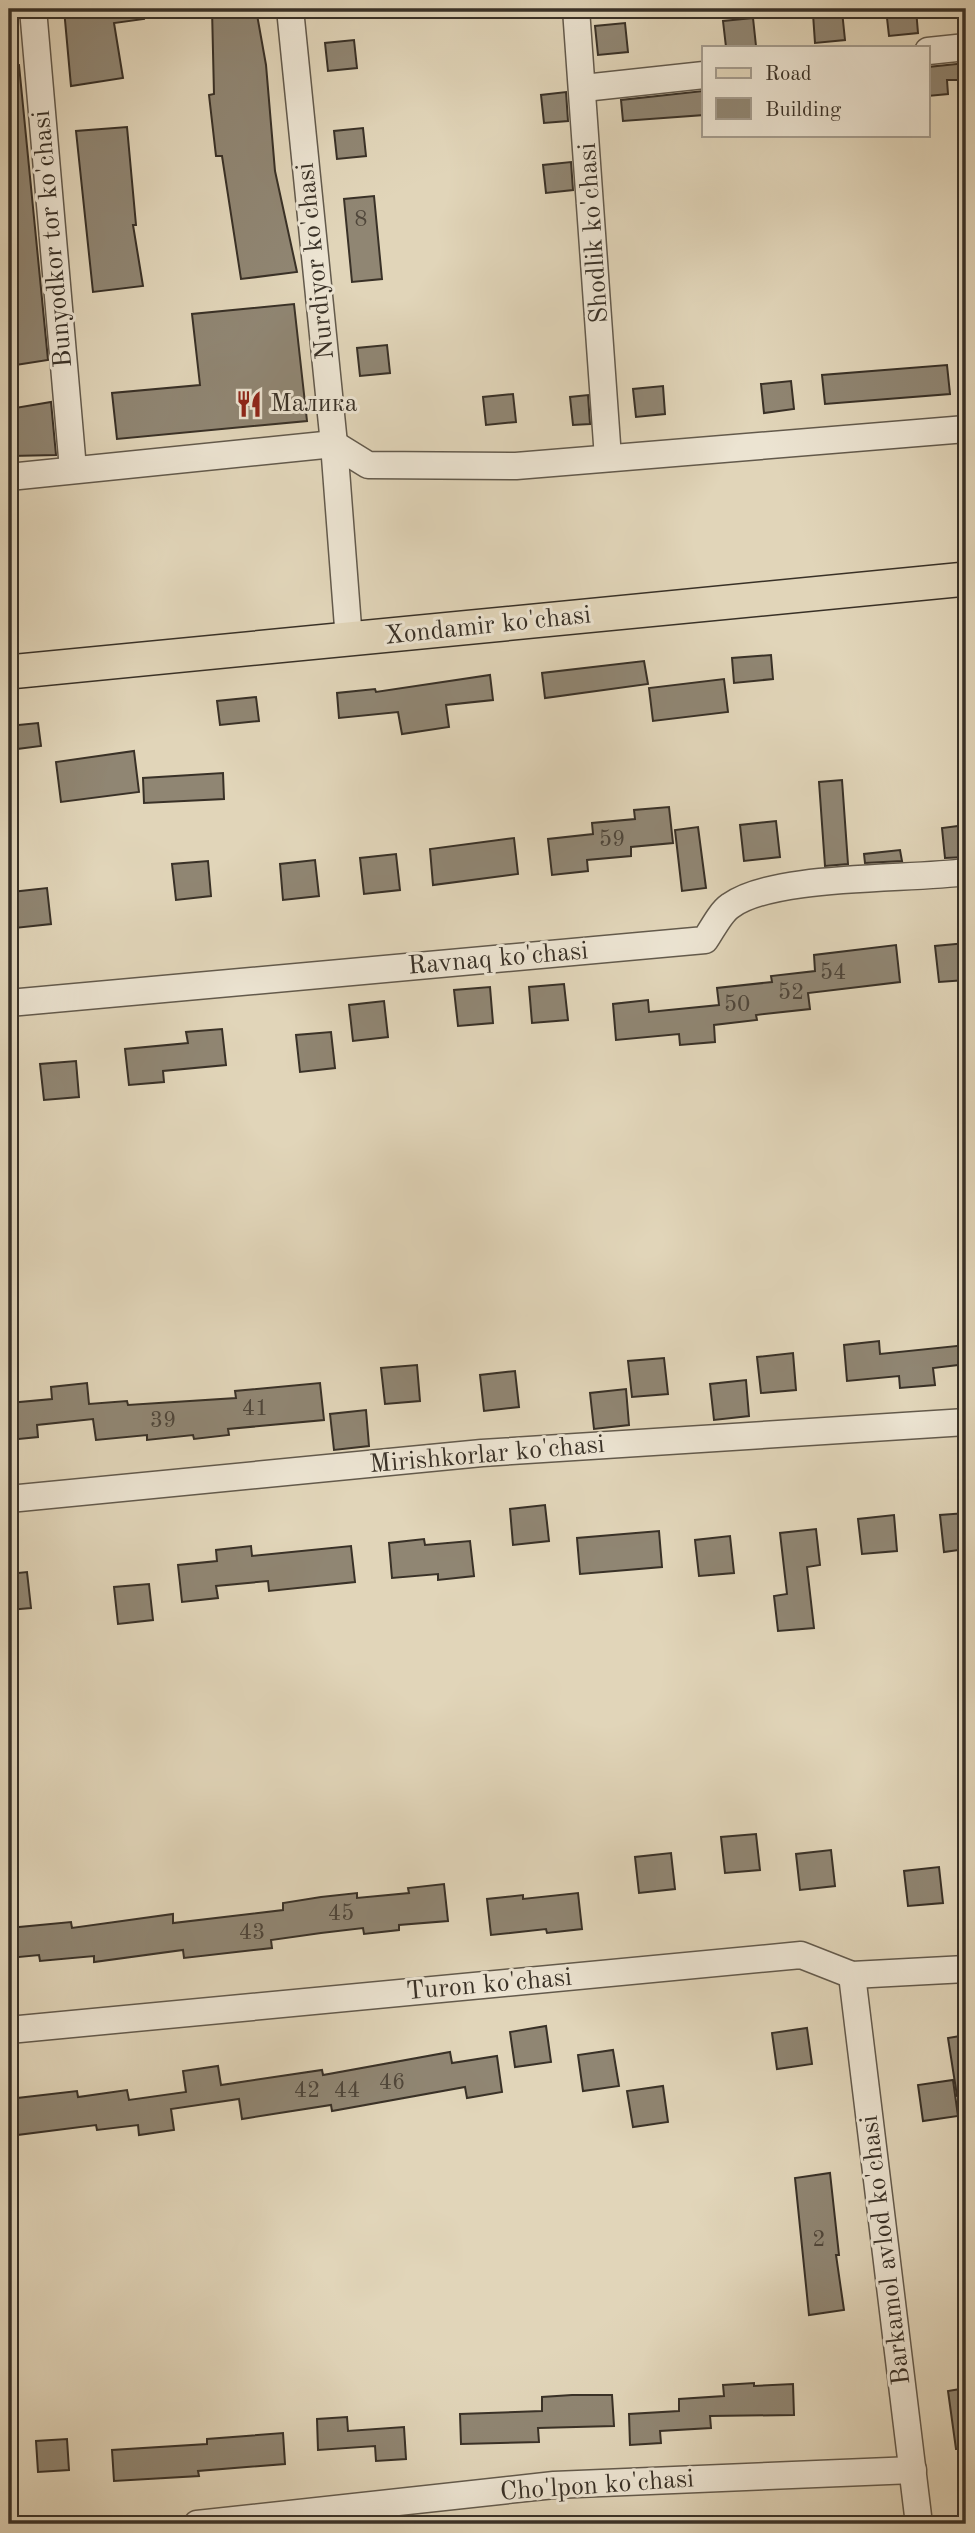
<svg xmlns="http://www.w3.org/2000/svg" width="975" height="2533" font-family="'Old Standard TT',serif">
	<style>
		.building { fill: #908673; stroke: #393127; stroke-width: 2 }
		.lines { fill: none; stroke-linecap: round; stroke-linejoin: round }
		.minor-casing { stroke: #635a4c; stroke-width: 29 }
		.major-casing { stroke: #393127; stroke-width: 36 }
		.minor { stroke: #ece4d2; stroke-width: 26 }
		.major { stroke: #e1d5b9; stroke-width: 33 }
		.labels { text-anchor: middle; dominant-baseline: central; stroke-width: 6; stroke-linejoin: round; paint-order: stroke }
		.number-label { font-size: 23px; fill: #4f463a }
		.street-label { font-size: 26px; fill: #393127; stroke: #ece4d2 }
		.poi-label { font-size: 26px; fill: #393127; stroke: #ece4d2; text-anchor: start }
	</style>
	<rect width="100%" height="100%" fill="#e1d5b9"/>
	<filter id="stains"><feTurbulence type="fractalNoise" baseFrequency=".00286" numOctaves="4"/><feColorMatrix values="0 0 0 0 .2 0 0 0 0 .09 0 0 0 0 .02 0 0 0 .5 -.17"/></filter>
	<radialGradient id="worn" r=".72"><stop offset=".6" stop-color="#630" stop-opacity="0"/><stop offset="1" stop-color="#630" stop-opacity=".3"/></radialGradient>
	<g class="building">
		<path d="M64 9H143L144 19 114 23 123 78 71 86Z"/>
		<path d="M212 9H256L266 65 275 171 297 272 241 279 222 156H216L209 95 214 94Z"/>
		<path d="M886 9H916L918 33 889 36Z"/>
		<path d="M842 11 845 40 815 43 813 14Z"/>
		<path d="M753 18 756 46 726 47 723 21Z"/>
		<path d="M625 23 628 52 598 55 595 26Z"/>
		<path d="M354 40 357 68 328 71 325 43Z"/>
		<path d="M966 63V80H947L948 94 928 96V67Z"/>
		<path d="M19 65 48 360 9 366V66Z"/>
		<path d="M703 91 704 115 623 121 621 100Z"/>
		<path d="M566 92 568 121 544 123 541 95Z"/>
		<path d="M127 127 136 225H133L143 286 93 292 76 131Z"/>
		<path d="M363 128 366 156 337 159 334 131Z"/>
		<path d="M571 162 573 190 546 193 543 165Z"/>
		<path d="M374 196 382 279 352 282 344 199Z"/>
		<path d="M294 304 307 421 117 439 112 393 200 385 192 314Z"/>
		<path d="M387 345 390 373 360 376 357 348Z"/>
		<path d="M947 365 950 394 825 404 822 375Z"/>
		<path d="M791 381 794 409 764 413 761 384Z"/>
		<path d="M663 386 665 414 636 417 633 389Z"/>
		<path d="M513 394 516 422 486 425 483 397Z"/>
		<path d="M588 395 590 424 573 425 570 397Z"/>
		<path d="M51 402 56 455 11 456 9 409Z"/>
		<path d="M771 655 773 679 734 683 732 658Z"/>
		<path d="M644 661 648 684 545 698 542 673Z"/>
		<path d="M490 675 493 700 446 705 449 727 402 734 398 712 339 718 337 693 375 689 376 692Z"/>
		<path d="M724 679 728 712 653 721 649 688Z"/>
		<path d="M256 697 259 721 220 725 217 701Z"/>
		<path d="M38 723 41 746 9 750V726Z"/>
		<path d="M134 751 139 792 61 802 56 762Z"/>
		<path d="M223 773 224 799 144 803 143 778Z"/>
		<path d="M842 780 848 864 825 866 819 782Z"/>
		<path d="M669 807 673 843 631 847V856L587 860 588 871 552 875 548 839 593 834 592 823 635 819 634 810Z"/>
		<path d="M776 821 780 857 744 861 740 825Z"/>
		<path d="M966 825V857L945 858 942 828Z"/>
		<path d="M698 827 706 888 682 891 675 830Z"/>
		<path d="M514 838 518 874 433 885 430 849Z"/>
		<path d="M900 850 902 861 865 863 864 854Z"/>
		<path d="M396 854 400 890 364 894 360 858Z"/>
		<path d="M315 860 319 896 283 900 280 864Z"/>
		<path d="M208 861 211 896 176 900 172 864Z"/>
		<path d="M47 888 51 924 15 928 12 892Z"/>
		<path d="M966 943V980L939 982 935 946Z"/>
		<path d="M896 945 900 982 808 993 810 1009 756 1015 757 1020 714 1025 715 1042 680 1045 679 1034 616 1040 613 1004 648 1000 649 1012 719 1005 717 988 772 982 771 976 815 971 814 955Z"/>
		<path d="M564 984 568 1020 532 1023 529 987Z"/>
		<path d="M490 987 493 1023 458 1026 454 990Z"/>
		<path d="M384 1001 388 1037 353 1041 349 1005Z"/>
		<path d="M222 1029 226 1065 163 1071 164 1082 129 1085 125 1049 188 1043 186 1032Z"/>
		<path d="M331 1032 335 1068 300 1072 296 1035Z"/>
		<path d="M76 1061 79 1097 44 1100 40 1064Z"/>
		<path d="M879 1341 880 1354 966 1345V1364L933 1368 935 1385 900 1388 899 1376 847 1381 844 1345Z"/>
		<path d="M793 1353 796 1390 761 1393 757 1357Z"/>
		<path d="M664 1358 668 1394 632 1397 628 1361Z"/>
		<path d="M417 1365 420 1401 385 1404 381 1368Z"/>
		<path d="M515 1371 519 1407 484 1411 480 1375Z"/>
		<path d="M746 1380 749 1416 714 1420 710 1384Z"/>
		<path d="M87 1383 89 1404 127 1401 128 1405 236 1398 235 1391 320 1383 324 1420 228 1429 229 1435 194 1439 193 1435 147 1440V1435L96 1440 93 1419 37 1425 38 1437 9 1440V1403L52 1399 51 1387Z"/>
		<path d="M626 1389 629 1425 594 1429 590 1393Z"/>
		<path d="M366 1410 369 1446 334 1450 330 1414Z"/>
		<path d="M545 1505 549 1541 513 1545 510 1509Z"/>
		<path d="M966 1513V1549L944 1552 940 1515Z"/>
		<path d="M894 1515 897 1551 862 1554 858 1519Z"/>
		<path d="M816 1529 820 1565 807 1567 814 1628 778 1631 774 1596 787 1594 780 1533Z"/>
		<path d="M659 1531 662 1567 580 1574 577 1538Z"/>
		<path d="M730 1536 734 1573 699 1576 695 1540Z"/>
		<path d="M424 1539 425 1545 470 1541 474 1576 438 1580V1574L392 1578 389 1543Z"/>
		<path d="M251 1546 252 1556 351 1546 355 1582 269 1591 268 1581 216 1586 218 1598 182 1602 178 1565 217 1561 216 1550Z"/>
		<path d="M27 1572 31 1608 9 1610V1574Z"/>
		<path d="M149 1584 153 1620 118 1624 114 1587Z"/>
		<path d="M756 1834 760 1870 725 1873 721 1837Z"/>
		<path d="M831 1850 835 1886 800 1890 796 1854Z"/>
		<path d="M671 1853 675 1889 639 1893 635 1857Z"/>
		<path d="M939 1867 943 1903 908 1906 904 1871Z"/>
		<path d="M444 1884 448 1921 399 1925V1930L364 1934 363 1928 321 1933 271 1940 272 1948 184 1958 183 1950 94 1962V1956L40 1961 39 1955 9 1958V1928L71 1922 72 1928 173 1914V1923L283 1910V1903L321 1897 357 1893V1898L409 1893 408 1888Z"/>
		<path d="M578 1893 582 1929 547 1933 546 1929 491 1935 487 1899 523 1895V1899Z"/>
		<path d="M546 2026 551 2062 515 2067 510 2032Z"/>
		<path d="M807 2028 812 2064 777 2069 772 2033Z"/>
		<path d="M966 2035V2095L957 2096 948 2038Z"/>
		<path d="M613 2050 619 2086 583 2091 578 2055Z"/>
		<path d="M450 2052 452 2063 497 2056 502 2092 467 2098 465 2087 332 2111 331 2105 242 2119 239 2099 171 2109 174 2130 139 2135 138 2125 97 2130 96 2125 9 2136V2099L77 2091 78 2097 127 2090 129 2100 186 2092 183 2071 218 2066 221 2085 322 2070 323 2075Z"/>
		<path d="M953 2080 958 2116 923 2121 918 2085Z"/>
		<path d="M663 2086 668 2122 633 2127 627 2091Z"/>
		<path d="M830 2173 839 2255H836L844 2310 809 2315 795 2178Z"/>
		<path d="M754 2383V2386L793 2384 794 2415 710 2416 711 2428 660 2431 661 2443 630 2445 629 2414 679 2411V2399L724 2396 723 2385Z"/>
		<path d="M966 2388V2449H956L948 2391Z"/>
		<path d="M572 2395H612L614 2426 538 2428 539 2442 461 2444 460 2414 542 2411V2397Z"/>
		<path d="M347 2417 348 2431 404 2427 406 2459 376 2461 375 2446 318 2450 317 2419Z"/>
		<path d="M283 2433 285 2464 198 2471 199 2476 114 2481 112 2450 207 2444V2439Z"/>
		<path d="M67 2439 69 2470 38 2472 36 2441Z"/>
	</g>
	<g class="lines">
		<defs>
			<g id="minor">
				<path d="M33 9 73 469"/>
				<path d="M290 9 334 444 349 640"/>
				<path d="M576 9 608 458"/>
				<path d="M928 51 966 47"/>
				<path d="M584 88 704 75"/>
				<path d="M9 477 334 444 368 465 516 466 966 429"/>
				<path d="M9 1003 705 940C712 930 720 913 730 906 773 874 908 880 966 872"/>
				<path d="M9 1499 482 1453 966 1422"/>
				<path d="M852 1975 919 2524"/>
				<path d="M9 2030 801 1955 852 1975 966 1969"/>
				<path d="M197 2524 554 2485 913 2470"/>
			</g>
			<path id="major" d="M9 672 966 579"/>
		</defs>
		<use href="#minor" class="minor-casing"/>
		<use href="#major" class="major-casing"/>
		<use href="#minor" class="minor"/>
		<use href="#major" class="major"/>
	</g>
	<defs>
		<symbol id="restaurant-bare" viewBox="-9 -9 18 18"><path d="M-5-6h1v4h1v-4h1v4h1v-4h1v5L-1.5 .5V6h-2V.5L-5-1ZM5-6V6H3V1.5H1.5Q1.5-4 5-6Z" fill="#8f2418" stroke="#ece4d2" stroke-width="2.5" paint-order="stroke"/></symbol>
	</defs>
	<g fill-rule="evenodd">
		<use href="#restaurant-bare" x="230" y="385" width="38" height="38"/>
	</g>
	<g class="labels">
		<g class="number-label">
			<text x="361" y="219">8</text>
			<text x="612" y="839">59</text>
			<text x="833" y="972">54</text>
			<text x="791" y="992">52</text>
			<text x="737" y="1004">50</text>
			<text x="255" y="1408">41</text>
			<text x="163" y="1420">39</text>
			<text x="341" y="1913">45</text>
			<text x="252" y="1932">43</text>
			<text x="392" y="2082">46</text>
			<text x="307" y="2090">42</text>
			<text x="347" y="2090">44</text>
			<text x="819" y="2239">2</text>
		</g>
		<g class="street-label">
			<text transform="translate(594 233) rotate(-94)">Shodlik ko'chasi</text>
			<text transform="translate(53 239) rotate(-95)">Bunyodkor tor ko'chasi</text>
			<text transform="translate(316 261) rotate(-96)">Nurdiyor ko'chasi</text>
			<text transform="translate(488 626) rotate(-6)">Xondamir ko'chasi</text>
			<text transform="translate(498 959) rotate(-5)">Ravnaq ko'chasi</text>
			<text transform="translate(487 1455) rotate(-5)">Mirishkorlar ko'chasi</text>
			<text transform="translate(489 1985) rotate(-5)">Turon ko'chasi</text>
			<text transform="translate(886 2250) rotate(-97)">Barkamol avlod ko'chasi</text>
			<text transform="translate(597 2486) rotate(-4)">Cho'lpon ko'chasi</text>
		</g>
		<g class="poi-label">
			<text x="270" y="404">Малика</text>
		</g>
	</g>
	<rect width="975" height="2533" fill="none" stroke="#e1d5b9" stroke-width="35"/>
	<rect x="10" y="10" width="954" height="2512" fill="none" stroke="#393127" stroke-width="3.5"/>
	<rect x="18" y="18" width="940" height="2498" fill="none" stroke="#393127" stroke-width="2"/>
	<rect x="702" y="46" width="228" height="91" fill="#ece4d2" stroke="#a49c8e" stroke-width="2"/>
	<rect x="716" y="68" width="35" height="10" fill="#e1d5b9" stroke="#a49c8e" stroke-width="2"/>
	<text x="765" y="80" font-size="21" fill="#393127">Road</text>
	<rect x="716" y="98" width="35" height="21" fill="#908673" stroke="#a49c8e" stroke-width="2"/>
	<text x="765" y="116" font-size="21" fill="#393127">Building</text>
	<rect width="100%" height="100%" filter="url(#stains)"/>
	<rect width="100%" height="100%" fill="url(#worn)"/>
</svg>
